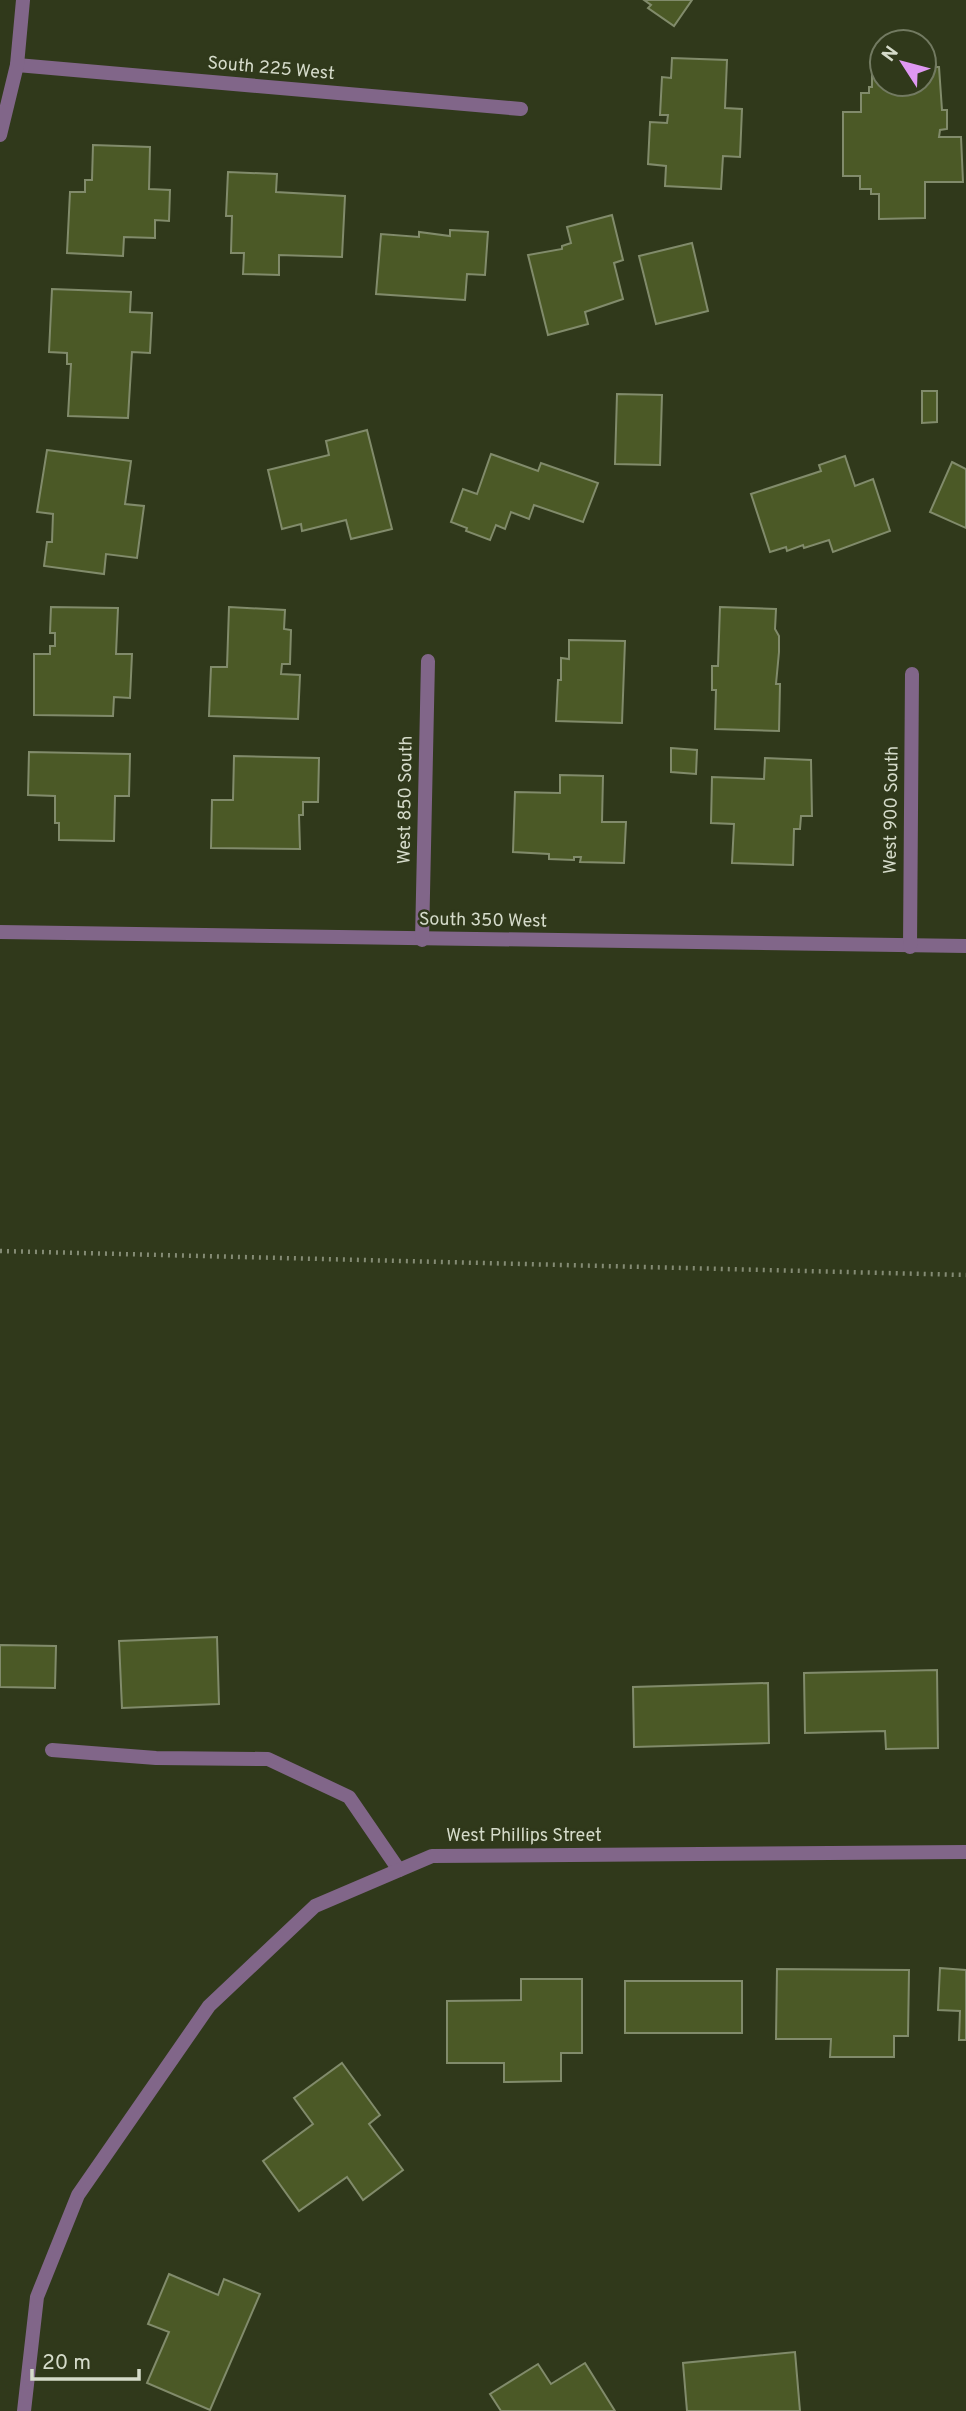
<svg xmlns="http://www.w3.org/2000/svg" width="966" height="2411" font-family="Overpass,sans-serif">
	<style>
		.building { fill: #4b5926; stroke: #818b6b; stroke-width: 2 }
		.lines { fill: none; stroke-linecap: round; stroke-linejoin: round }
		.path { stroke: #848b74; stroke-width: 4.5; stroke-dasharray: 2 5; stroke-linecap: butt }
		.lane { stroke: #816689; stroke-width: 14 }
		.street { stroke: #816689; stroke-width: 14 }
		.labels { text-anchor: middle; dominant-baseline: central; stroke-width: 5; stroke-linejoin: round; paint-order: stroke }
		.street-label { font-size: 18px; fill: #d5dbca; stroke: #30391b }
	</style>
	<rect width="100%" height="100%" fill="#30391b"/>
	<g class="building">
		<path d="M644 0H692L674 26 648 8 651 5Z"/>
		<path d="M672 58 727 60 725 108 742 109 740 157 723 156 721 189 665 186 666 166 648 164 650 122 667 123 668 115H660L662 77 671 78Z"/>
		<path d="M882 67V84H924V67H939L942 110H947V129L940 130 939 137H961L963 182H925V218L879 219V194H871V189H860V176H843V112H861V93H869V87H872V68Z"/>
		<path d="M93 145 150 147 149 189 170 190 169 221 155 220V238L124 237 123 256 67 253 70 192H85V180H92Z"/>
		<path d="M228 172 277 174 276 192 345 196 342 257 279 255V275L243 274 244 253H231L232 216H226Z"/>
		<path d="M612 215 623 260 614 263 623 299 585 312 588 324 548 335 528 255 562 249V246L571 243 567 227Z"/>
		<path d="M450 230 488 232 485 275 467 274 465 300 376 294 381 234 419 237V232L450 236Z"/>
		<path d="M692 243 708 311 656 324 639 256Z"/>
		<path d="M52 289 131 292 130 312 152 313 150 353 132 352 128 418 68 416 71 364H67V353L49 352Z"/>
		<path d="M922 391H937V422L922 423Z"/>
		<path d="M617 394 662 395 660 465 615 464Z"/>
		<path d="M367 430 392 529 351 539 346 520 302 531 301 524 282 529 268 470 329 455 326 441Z"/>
		<path d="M47 450 131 461 125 504 144 506 137 558 106 554 104 574 44 566 47 542H52L53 514 37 512Z"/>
		<path d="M491 454 538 471 541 463 598 483 583 522 534 505 529 519 511 512 505 529 496 525 490 540 466 531 467 528 451 522 463 489 477 494Z"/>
		<path d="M845 456 855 486 873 479 890 531 833 552 829 540 804 548 803 545 787 551 786 547 770 552 751 494 821 471 819 465Z"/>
		<path d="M952 462 966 469V528L930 512Z"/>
		<path d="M51 607 118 608 116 654H132L130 698 114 697 113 716 34 715V654H50V646H55V633H50Z"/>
		<path d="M229 607 285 610 284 629 291 630 290 664H282L281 674 300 675 298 719 209 716 211 667H227Z"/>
		<path d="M720 607 776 609 775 629 779 636V652L776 684H780L779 731 715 729 716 690H712V666H718Z"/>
		<path d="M569 640 625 641 622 723 556 721 558 680H561V658L569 659Z"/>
		<path d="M671 748 697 750 696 774 671 772Z"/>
		<path d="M29 752 130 754 129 796H115L114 841 59 840V823H55V796L28 795Z"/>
		<path d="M234 756 319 758 318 802H303V815H299L300 849 211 848 212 800H233Z"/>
		<path d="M765 758 811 760 812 816H801L800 829H794L793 865 732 863 734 824 711 823 712 777 764 779Z"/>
		<path d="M560 775 603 776 602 822H626L624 863 580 862 581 857H574V860L549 859V854L513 852 515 792 560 793Z"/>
		<path d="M217 1637 219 1704 122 1708 119 1641Z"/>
		<path d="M0 1645 56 1646 55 1688 0 1687Z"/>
		<path d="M937 1670 938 1748 886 1749 885 1731 805 1733 804 1673Z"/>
		<path d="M768 1683 769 1743 634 1747 633 1687Z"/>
		<path d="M940 1968 966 1970V2040H959L960 2011 938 2010Z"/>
		<path d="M777 1969 909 1970 908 2036H894V2057H830L831 2039H776Z"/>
		<path d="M521 1979H582V2053H561V2081L504 2082V2063H447V2001L521 2000Z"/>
		<rect x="625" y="1981" width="117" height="52"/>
		<path d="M342 2063 380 2115 369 2124 403 2170 363 2200 347 2177 299 2211 263 2161 313 2124 294 2098Z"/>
		<path d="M169 2274 218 2295 224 2279 260 2294 210 2410 147 2383 169 2332 148 2324Z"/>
		<path d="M795 2352 800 2411H687L683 2363Z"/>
		<path d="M585 2363 615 2411H501L490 2394 538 2364 551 2384Z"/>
	</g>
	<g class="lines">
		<path class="path" d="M0 1251 966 1275"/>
		<path class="lane" d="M52 1750 156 1758 268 1759 349 1797 399 1870"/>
		<g class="street">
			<path d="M17 65 521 109"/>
			<path d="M0 135 17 65 23 0"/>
			<path d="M0 932 966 946"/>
			<path d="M422 940 428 661"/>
			<path d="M910 947 912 674"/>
			<path d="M24 2411 37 2297 78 2195 209 2006 315 1906 432 1856 966 1852"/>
		</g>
	</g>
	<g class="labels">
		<g class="street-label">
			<text transform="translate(271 69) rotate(5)">South 225 West</text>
			<text transform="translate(406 800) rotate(-89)">West 850 South</text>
			<text transform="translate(892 810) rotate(-89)">West 900 South</text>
			<text transform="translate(483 921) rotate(1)">South 350 West</text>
			<text x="524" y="1836">West Phillips Street</text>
		</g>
	</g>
	<g transform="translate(903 63) rotate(306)"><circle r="33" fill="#30391b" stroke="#727a61" stroke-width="2"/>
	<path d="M0-5L12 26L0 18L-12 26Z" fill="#df98f2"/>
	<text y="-10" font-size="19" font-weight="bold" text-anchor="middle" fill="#d5dbca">N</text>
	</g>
	<path d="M32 2369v10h107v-10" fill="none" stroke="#d5dbca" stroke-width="3.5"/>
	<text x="42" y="2369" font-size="21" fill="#d5dbca" stroke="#30391b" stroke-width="5" paint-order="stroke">20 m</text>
</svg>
